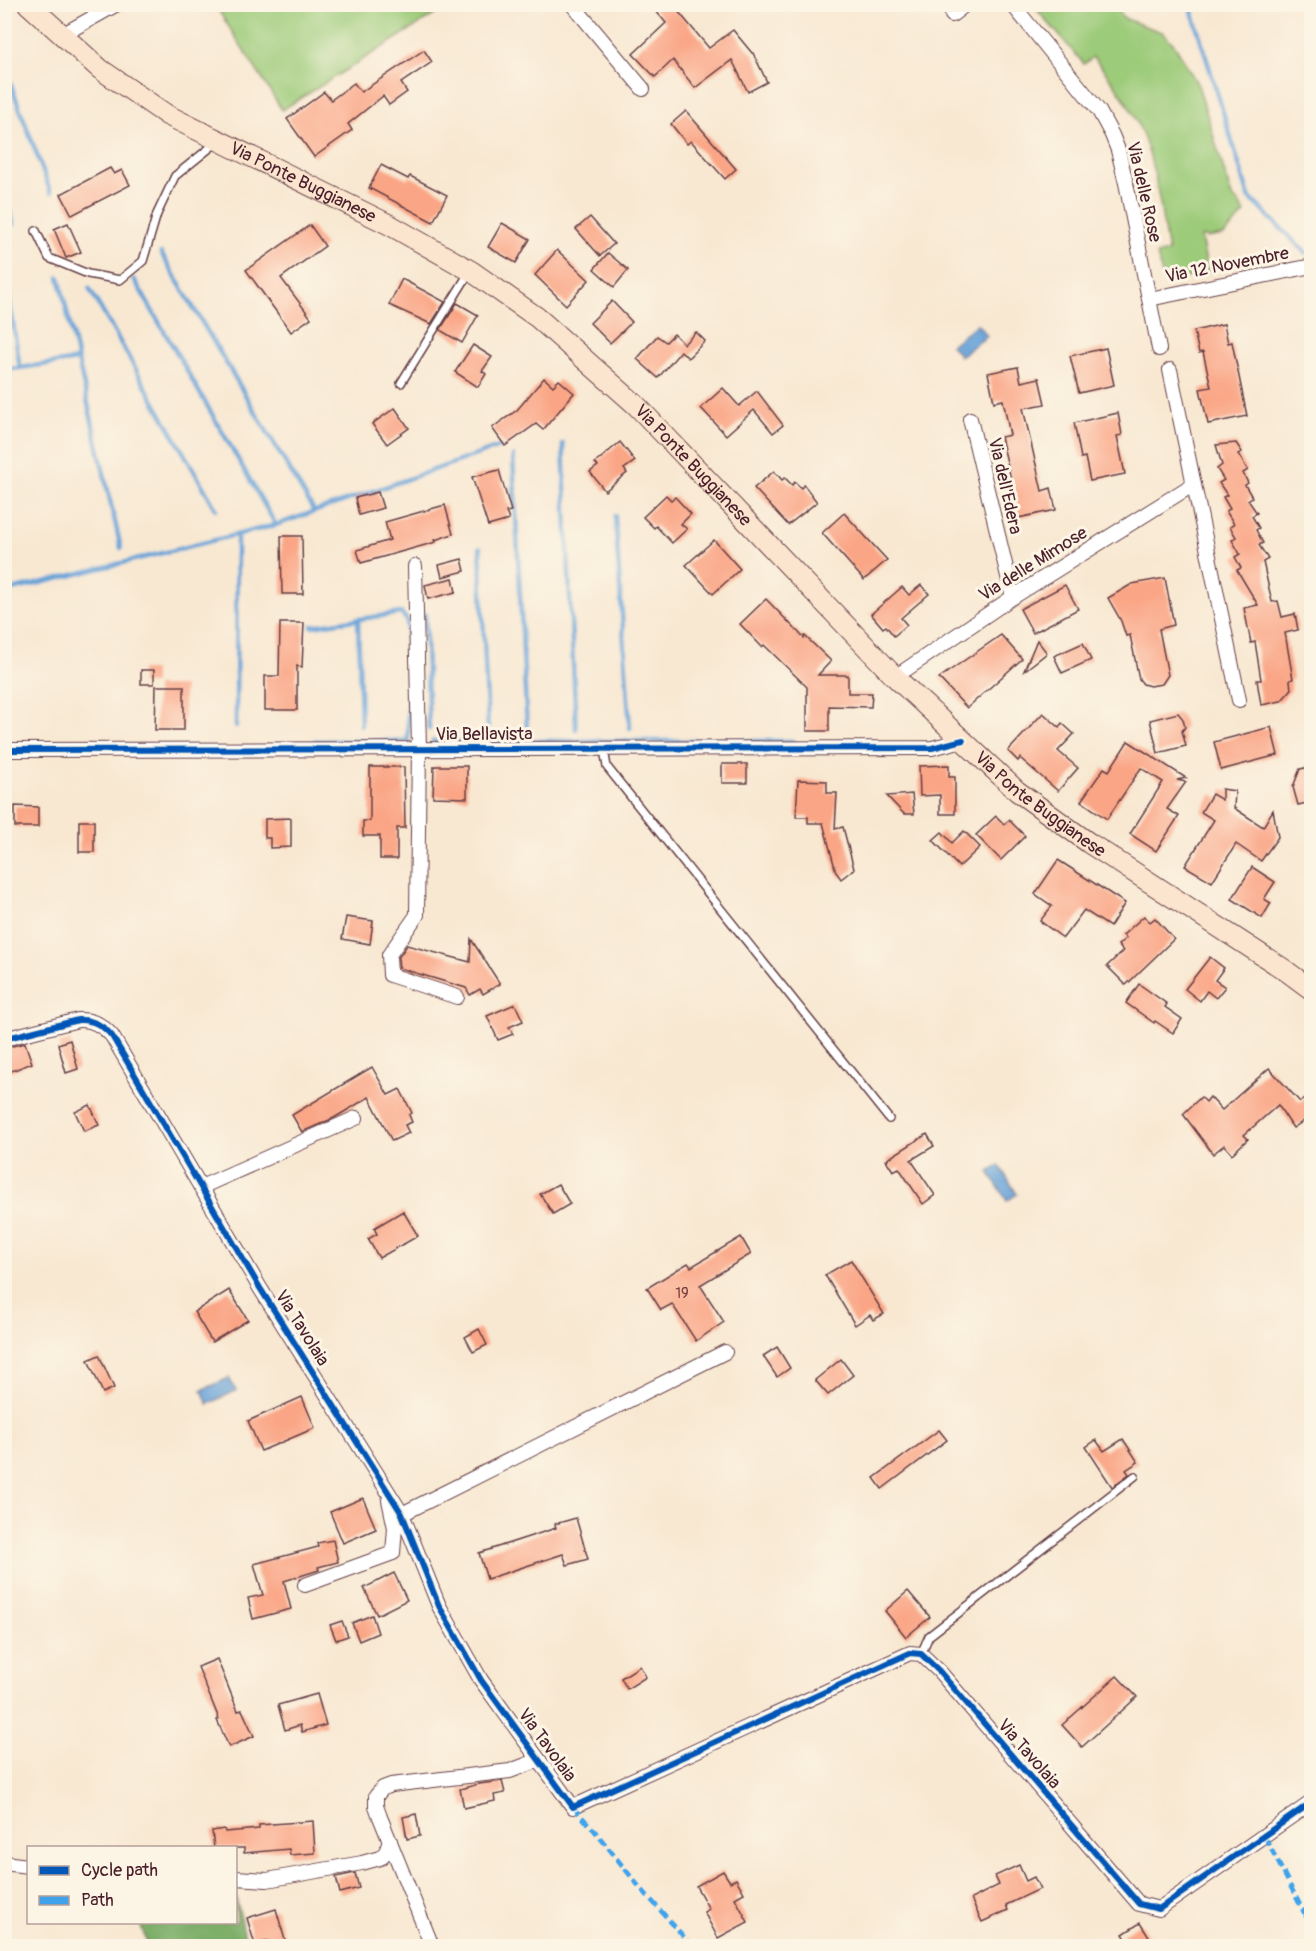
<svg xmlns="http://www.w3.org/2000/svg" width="1316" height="1951" font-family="Pangolin,sans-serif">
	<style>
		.green { fill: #9ccb79; stroke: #737552; stroke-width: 1.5 }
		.forest { fill: #7daf69; stroke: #64674a; stroke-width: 1.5 }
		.water { fill: #68a3d8; stroke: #596182; stroke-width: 1.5 }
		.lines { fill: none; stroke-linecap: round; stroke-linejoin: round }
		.stream { stroke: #68a3d8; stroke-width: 4.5 }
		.building { fill: #faa686 }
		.service-casing { stroke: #643d44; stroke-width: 10 }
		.minor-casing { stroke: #643d44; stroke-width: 16 }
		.secondary-casing { stroke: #643d44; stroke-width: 22 }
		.service { stroke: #fff; stroke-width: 7 }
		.minor { stroke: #fff; stroke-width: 14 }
		.secondary { stroke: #fce5cf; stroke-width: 20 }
		.quiet { stroke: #40a2eb; stroke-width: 4.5; stroke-dasharray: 9 4.5; stroke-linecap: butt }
		.cycleway-casing { stroke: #fcf5e5; stroke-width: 10 }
		.cycleway { stroke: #0057b8; stroke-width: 6 }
		.labels { text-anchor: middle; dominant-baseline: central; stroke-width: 6; stroke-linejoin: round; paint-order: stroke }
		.number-label { font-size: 15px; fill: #764142 }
		.street-label { font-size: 18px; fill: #4a1f2b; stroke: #fcf5e5 }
	</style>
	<rect width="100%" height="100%" fill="#fcf5e5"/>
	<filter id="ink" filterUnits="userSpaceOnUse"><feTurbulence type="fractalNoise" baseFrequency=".0167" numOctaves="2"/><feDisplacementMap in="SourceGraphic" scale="12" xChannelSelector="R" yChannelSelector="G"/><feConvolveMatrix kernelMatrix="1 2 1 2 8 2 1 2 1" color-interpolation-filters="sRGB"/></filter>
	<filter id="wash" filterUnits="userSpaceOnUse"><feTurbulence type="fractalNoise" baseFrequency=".008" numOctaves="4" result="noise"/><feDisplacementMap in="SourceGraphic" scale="24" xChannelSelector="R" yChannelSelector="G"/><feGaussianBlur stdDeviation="1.35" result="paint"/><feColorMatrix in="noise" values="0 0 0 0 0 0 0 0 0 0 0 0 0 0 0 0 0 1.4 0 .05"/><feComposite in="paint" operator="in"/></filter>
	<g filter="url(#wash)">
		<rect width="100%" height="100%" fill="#f8e8d2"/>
		<g class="green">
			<path d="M215 5H450L282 110Z"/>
			<path d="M1033 5H1117L1120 14 1126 19 1164 33 1176 47 1198 85 1232 197 1238 202 1245 213 1224 235 1206 238 1205 236 1201 237 1208 273 1175 280H1170L1162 275 1157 255 1168 252C1160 208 1156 159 1135 118 1124 95 1109 76 1093 57L1084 64Z"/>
		</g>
		<path class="forest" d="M236 1897 247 1946H148L140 1923 236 1922Z"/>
		<g class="water">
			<path d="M977 324 987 336 960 356 951 345Z"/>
			<path d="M999 1165 1017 1194 1007 1201 989 1172Z"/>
			<path d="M229 1378 236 1391 208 1404 202 1390Z"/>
		</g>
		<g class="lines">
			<g class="stream">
				<path d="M1186 4 1192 11 1249 197 1306 253"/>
				<path d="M4 66 51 193"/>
				<path d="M4 197 14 224 4 226"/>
				<path d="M161 253 314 511"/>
				<path d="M4 264 20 368"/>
				<path d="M59 277 121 548"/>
				<path d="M134 279 276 525"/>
				<path d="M89 288 216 509"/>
				<path d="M4 370 78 360"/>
				<path d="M563 444 576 729"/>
				<path d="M513 456 527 730"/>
				<path d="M615 516 630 728"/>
				<path d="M480 548 488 730"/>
				<path d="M4 565 6 592"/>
				<path d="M4 592 276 525 499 447"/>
				<path d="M425 614 429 729"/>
				<path d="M358 619 361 725"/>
				<path d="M312 626 401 613 407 620 408 741H315"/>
				<path d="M236 726 237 538"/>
				<path d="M433 741H793"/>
			</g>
		</g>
		<g id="blocks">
			<g class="building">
				<path d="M650 4H672L709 48 733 30 752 53H753L767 82 748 92 732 60 695 88 673 60 655 77 633 54 666 23Z"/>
				<path d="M424 50 432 62 401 83 407 92 389 105 383 96 348 124 352 130 314 157 287 119 324 92 331 100 354 83 361 92Z"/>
				<path d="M686 111 736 169 725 179 691 141 687 144 671 124Z"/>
				<path d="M381 165 408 179 410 176 447 195 433 222 369 188Z"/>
				<path d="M110 168 114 174 122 170 130 185 72 215 61 194Z"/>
				<path d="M590 217 614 244 600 256 576 229Z"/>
				<path d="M68 223 81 252 66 258 54 229Z"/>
				<path d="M502 223 530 239 516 263 488 247Z"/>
				<path d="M310 225 325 246 281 278 311 318 291 332 246 270Z"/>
				<path d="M557 250 589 280 566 305 535 275Z"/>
				<path d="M608 253 628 270 614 287 594 269Z"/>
				<path d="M402 279 445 302 431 324 389 305Z"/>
				<path d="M612 301 632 322 610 343 590 323Z"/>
				<path d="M457 303 478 315 462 343 440 330Z"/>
				<path d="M1224 324 1228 343 1232 342 1247 416 1208 424 1200 389 1211 387 1203 352 1199 353 1194 331Z"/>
				<path d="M696 332 705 341 688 358 681 351 658 378 637 359 657 336 666 342 674 334 684 344Z"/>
				<path d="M473 345 492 357 482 371 486 374 478 387 455 372Z"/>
				<path d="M1106 348 1114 385 1079 393 1070 356Z"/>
				<path d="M1018 367 1021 382 1039 378 1045 404 1023 408 1042 491 1051 488 1056 510 1018 518 1012 493 1014 492 1001 437 1010 435 1003 400 994 402 988 373Z"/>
				<path d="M544 378 553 386 559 380 574 393 543 430 536 424 505 446 492 428 517 410Z"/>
				<path d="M723 388 739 406 757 391 783 425 773 433 754 410 726 435 701 408Z"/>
				<path d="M395 408 409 428 387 444 372 424Z"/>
				<path d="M1118 413 1122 435 1117 436 1125 474 1090 481 1085 457 1081 458 1074 423Z"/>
				<path d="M620 442 635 461 624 469 627 473 605 491 590 472 598 466 595 463Z"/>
				<path d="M1236 443 1242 452 1238 454 1248 470 1243 473 1248 483 1245 485 1252 497 1248 500 1257 513 1252 516 1259 528 1256 530 1263 543 1259 545 1268 559 1263 562 1272 602 1278 601 1282 617 1295 614 1298 630 1285 633 1293 679 1290 680 1291 690 1281 701 1261 705 1257 680H1261L1255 642 1251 643 1244 608 1258 605 1237 570 1241 568 1235 557 1240 554 1232 540 1236 537 1230 527 1234 524 1226 511 1230 509 1223 497 1227 495 1219 483 1224 480 1217 469 1222 465 1216 445Z"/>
				<path d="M499 470 511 511 506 512 509 520 488 526 472 477Z"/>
				<path d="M774 471 782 480 785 478 792 485 795 482 801 488 804 485 817 502 788 525 754 488Z"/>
				<path d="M378 492 383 508 359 515 355 498Z"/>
				<path d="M666 495 671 500 675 497 691 514 681 524 687 529 672 543 656 526 654 528 643 517Z"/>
				<path d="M445 505 453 534 435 540 436 542 361 563 357 550 390 540 385 522Z"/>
				<path d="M844 513 887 560 864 580 822 533Z"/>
				<path d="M281 536H302L303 594H282Z"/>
				<path d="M714 540 740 569 713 594 686 565Z"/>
				<path d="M462 559 465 571 442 577 439 565Z"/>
				<path d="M453 578 456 592 428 599 425 585Z"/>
				<path d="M1165 578 1174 625 1159 629 1168 675 1162 684 1150 686 1143 684 1139 679 1130 635 1126 636 1121 621 1108 598 1132 584Z"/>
				<path d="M921 585 929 594 901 618 907 625 894 636 886 626 883 628 871 614 902 587 909 595Z"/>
				<path d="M1065 585 1078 609 1033 633 1020 609Z"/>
				<path d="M766 599 804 638 805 636 831 661 818 675H848V693H872L871 707 829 706V731H807V687L764 645 762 647 740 624Z"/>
				<path d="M280 623H304L302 667 297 666V710H265V676H279Z"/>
				<path d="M1001 635 1022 659 967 708 939 678Z"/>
				<path d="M1037 640 1047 653 1024 671Z"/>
				<path d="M1083 643 1091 660 1062 673 1054 656Z"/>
				<rect x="141" y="670" width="13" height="14"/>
				<path d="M156 686H184V730H155Z"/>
				<path d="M1043 713 1059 727 1062 723 1074 734 1058 751 1078 768 1058 791 1020 758 1018 761 1008 751Z"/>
				<path d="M1178 713 1183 719 1185 727 1182 731 1186 746 1158 753 1150 720Z"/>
				<path d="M1271 727 1278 755 1221 770 1214 742Z"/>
				<path d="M1128 741 1186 778 1177 780 1186 782 1167 809 1179 816 1156 851 1130 834 1163 782 1141 768 1107 819 1081 801 1104 768 1109 771Z"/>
				<rect x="722" y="764" width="25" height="19"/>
				<path d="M949 765V777H955V814H940V795L920 796 919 766Z"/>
				<path d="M434 766H467V798L433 797Z"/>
				<path d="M370 767H404L405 828H397V859H380V836H363V821H370Z"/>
				<path d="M1311 767V802L1298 805 1293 787 1300 769Z"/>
				<path d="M798 780 827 781V793H837L835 829 843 827 854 869 841 879 836 872 823 823H808V817H796Z"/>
				<path d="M1222 789 1235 791 1234 808 1263 827 1273 810 1278 837 1261 861 1236 844 1212 882 1185 866 1214 820 1201 812 1212 794 1222 800Z"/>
				<path d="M912 794 914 814H904L887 796Z"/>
				<path d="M15 806 38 807V827H15Z"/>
				<path d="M996 816 1004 824 1009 820 1025 836 1001 860 976 835Z"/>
				<path d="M291 818V847L270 848V838H265V819Z"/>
				<rect x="79" y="821" width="15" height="31"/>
				<path d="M964 831 980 847 959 867 933 840 942 832 952 843Z"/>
				<path d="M1058 860 1125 903 1110 927 1084 910 1063 938 1040 921 1052 906 1035 894Z"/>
				<path d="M1252 867 1275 882 1264 899 1271 903 1262 918 1232 899Z"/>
				<path d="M1144 916 1150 922 1155 918 1174 939 1126 985 1107 966 1123 951 1118 945 1126 938 1123 935Z"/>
				<path d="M346 917 373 921 370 944 342 939Z"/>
				<path d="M471 939 500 984 483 994 480 989 470 995 466 988 399 968 398 958 407 945 470 962Z"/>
				<path d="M1210 957 1224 968 1215 980 1225 987 1216 998 1207 991 1200 1001 1185 989Z"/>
				<path d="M1139 984 1167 1004 1165 1007 1182 1019 1173 1033 1155 1021 1154 1023 1126 1003Z"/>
				<path d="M515 1004 523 1021 509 1027 513 1034 498 1040 487 1016Z"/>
				<path d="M70 1040 78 1069 66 1073 58 1044Z"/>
				<path d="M25 1043 32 1063 4 1074V1048Z"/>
				<path d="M372 1067 388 1095 400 1089 412 1113 409 1115 412 1122 405 1125 409 1133 392 1141 369 1097 334 1118 302 1132 292 1115Z"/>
				<path d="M1269 1068 1300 1102 1311 1093V1116L1293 1128 1278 1105 1244 1135 1248 1139 1232 1154 1224 1145 1213 1154 1183 1114 1201 1097 1206 1102 1210 1097 1222 1110Z"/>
				<path d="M90 1105 99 1125 84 1131 75 1112Z"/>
				<path d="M927 1134 934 1146 911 1160 935 1195 923 1204 899 1168 893 1171 886 1160Z"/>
				<path d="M558 1184 570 1204 553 1214 540 1194Z"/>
				<path d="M403 1211 418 1236 379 1258 368 1239 377 1234 374 1228Z"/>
				<path d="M741 1237 751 1254 700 1285 724 1322 696 1341 672 1304 661 1310 647 1288 688 1263 691 1267Z"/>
				<path d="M851 1260 884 1314 873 1320 870 1315 855 1325 825 1275Z"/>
				<path d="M229 1290 248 1320 212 1342 194 1312Z"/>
				<path d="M479 1329 487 1345 473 1352 465 1337Z"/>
				<path d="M777 1347 790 1368 777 1377 763 1356Z"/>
				<path d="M99 1355 114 1388 103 1393 88 1360Z"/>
				<path d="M841 1359 853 1375 828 1395 815 1380Z"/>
				<path d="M302 1397 315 1428 261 1451 248 1421Z"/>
				<path d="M939 1430 947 1440 882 1489 874 1478Z"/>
				<path d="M1123 1439 1138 1462 1126 1470 1129 1474 1112 1487 1086 1447 1096 1440 1104 1451Z"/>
				<path d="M363 1498 376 1529 343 1543 330 1512Z"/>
				<path d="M576 1518 588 1559 567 1565 563 1554 487 1579 479 1553 556 1528 555 1524Z"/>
				<path d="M333 1540 338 1562 318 1567 319 1570 284 1581 291 1609 253 1619 248 1598 263 1595 254 1564 318 1547 317 1543Z"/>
				<path d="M394 1573 407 1600 377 1615 364 1588Z"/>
				<path d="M908 1591 930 1617 906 1637 885 1611Z"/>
				<path d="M372 1615 378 1633 359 1641 352 1623Z"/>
				<path d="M342 1621 348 1636 336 1640 330 1625Z"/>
				<path d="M217 1659 238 1711 242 1710 254 1736 229 1747 217 1720 219 1719 198 1667Z"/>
				<path d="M640 1666 646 1677 627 1689 621 1678Z"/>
				<path d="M1117 1676 1137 1697 1082 1747 1062 1725Z"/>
				<path d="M317 1694 326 1725 302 1732 300 1725 285 1730 278 1705Z"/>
				<path d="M502 1781 505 1793 494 1795 495 1801 464 1808 460 1789 479 1784Z"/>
				<path d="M416 1814 420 1836 407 1839 403 1817Z"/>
				<path d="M313 1821 315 1853 290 1855 289 1849 244 1853V1848H214L212 1831 224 1829 225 1832 259 1829V1825Z"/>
				<path d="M1019 1865 1026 1881 1034 1877 1040 1889 1006 1905 1008 1910 982 1922 971 1899 999 1885 995 1876Z"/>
				<path d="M723 1871 730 1882 736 1879 744 1893 735 1898 748 1922 718 1938 704 1912 709 1909 696 1886Z"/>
				<path d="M355 1873 359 1888 340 1893 336 1877Z"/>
				<path d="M276 1909 287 1947H270L268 1941 255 1945 247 1918Z"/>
				<path d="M1140 1923 1155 1947H1131L1123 1934Z"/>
			</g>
		</g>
	</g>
	<g filter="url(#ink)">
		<use href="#blocks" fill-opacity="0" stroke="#643d44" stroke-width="1.5"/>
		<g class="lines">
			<defs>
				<g id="service">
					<path d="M36 231 49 258 88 274 120 280 143 261 157 214 175 176 216 143"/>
					<path d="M401 383 469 273"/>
					<path d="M604 749 607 767 889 1119"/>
					<path d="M921 1654 929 1636 1135 1476"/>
				</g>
				<g id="minor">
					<path d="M572 4 643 89"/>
					<path d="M1012 4 1099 111 1112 135 1118 150 1126 183 1159 349"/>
					<path d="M952 15 966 4"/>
					<path d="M62 35 117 4"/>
					<path d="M1149 299 1312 266"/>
					<path d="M1170 370 1239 700"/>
					<path d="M970 419 1013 597"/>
					<path d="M415 566 419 749 417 915 389 955 390 975 457 997"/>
					<path d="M895 677 1013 597 1194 484"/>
					<path d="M4 750 932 748 963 740"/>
					<path d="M4 1039 78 1020C92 1019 103 1025 112 1036L260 1288 402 1514 439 1606 481 1680 573 1807 910 1653 921 1654 939 1671 1139 1904 1159 1909 1312 1802"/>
					<path d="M201 1187 356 1118"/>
					<path d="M402 1514 725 1352"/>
					<path d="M305 1585 393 1553 395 1528 389 1500"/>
					<path d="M4 1863 28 1866"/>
					<path d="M236 1878 267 1880 362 1863 380 1858 386 1852 390 1841"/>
					<path d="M432 1946 380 1817 376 1806V1796L383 1788 391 1785 510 1771 539 1760"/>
				</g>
				<g id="secondary">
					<path id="s1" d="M28 4 100 69 167 115 390 225 471 271 538 318 636 405 895 677 1017 791 1089 843 1285 970 1312 990"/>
				</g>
			</defs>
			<use href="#service" class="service-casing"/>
			<use href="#minor" class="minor-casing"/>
			<use href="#secondary" class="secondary-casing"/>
			<use href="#service" class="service"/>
			<use href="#minor" class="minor"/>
			<use href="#secondary" class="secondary"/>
			<g class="quiet">
				<path d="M573 1807 594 1830 637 1884 692 1946"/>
				<path d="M1265 1837 1312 1928"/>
			</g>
			<defs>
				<g id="cycleway">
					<path d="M4 750 932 748 963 740"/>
					<path d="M4 1039 78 1020C92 1019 103 1025 112 1036L260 1288 402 1514 439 1606 481 1680 573 1807 910 1653 921 1654 939 1671 1139 1904 1159 1909 1312 1802"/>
				</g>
			</defs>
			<use href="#cycleway" class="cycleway-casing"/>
			<use href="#cycleway" class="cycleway"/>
		</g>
	</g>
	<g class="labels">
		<g class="number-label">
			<text x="682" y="1293">19</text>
		</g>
		<g class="street-label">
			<text stroke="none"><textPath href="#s1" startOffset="330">Via Ponte Buggianese</textPath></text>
			<text transform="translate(1144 192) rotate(77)">Via delle Rose</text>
			<text transform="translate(1227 265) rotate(-11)">Via 12 Novembre</text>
			<text stroke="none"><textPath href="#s1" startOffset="816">Via Ponte Buggianese</textPath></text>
			<text transform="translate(1005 486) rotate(77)">Via dell'Edera</text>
			<text transform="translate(1033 564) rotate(-32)">Via delle Mimose</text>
			<text x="484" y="734">Via Bellavista</text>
			<text stroke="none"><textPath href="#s1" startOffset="1302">Via Ponte Buggianese</textPath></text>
			<text transform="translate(302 1328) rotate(58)">Via Tavolaia</text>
			<text transform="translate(547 1745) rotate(54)">Via Tavolaia</text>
			<text transform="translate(1029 1754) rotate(49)">Via Tavolaia</text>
		</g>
	</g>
	<rect width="1316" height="1951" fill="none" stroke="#fcf5e5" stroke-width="24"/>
	<rect x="27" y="1846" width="210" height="78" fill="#fcf5e5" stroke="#b59f9b" stroke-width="1.5"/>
	<rect x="39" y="1866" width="30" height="9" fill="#0057b8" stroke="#b59f9b" stroke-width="1.5"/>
	<text x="81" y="1876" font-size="18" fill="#4a1f2b">Cycle path</text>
	<rect x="39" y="1896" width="30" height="9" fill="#40a2eb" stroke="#b59f9b" stroke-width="1.5"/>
	<text x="81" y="1906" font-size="18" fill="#4a1f2b">Path</text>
</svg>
